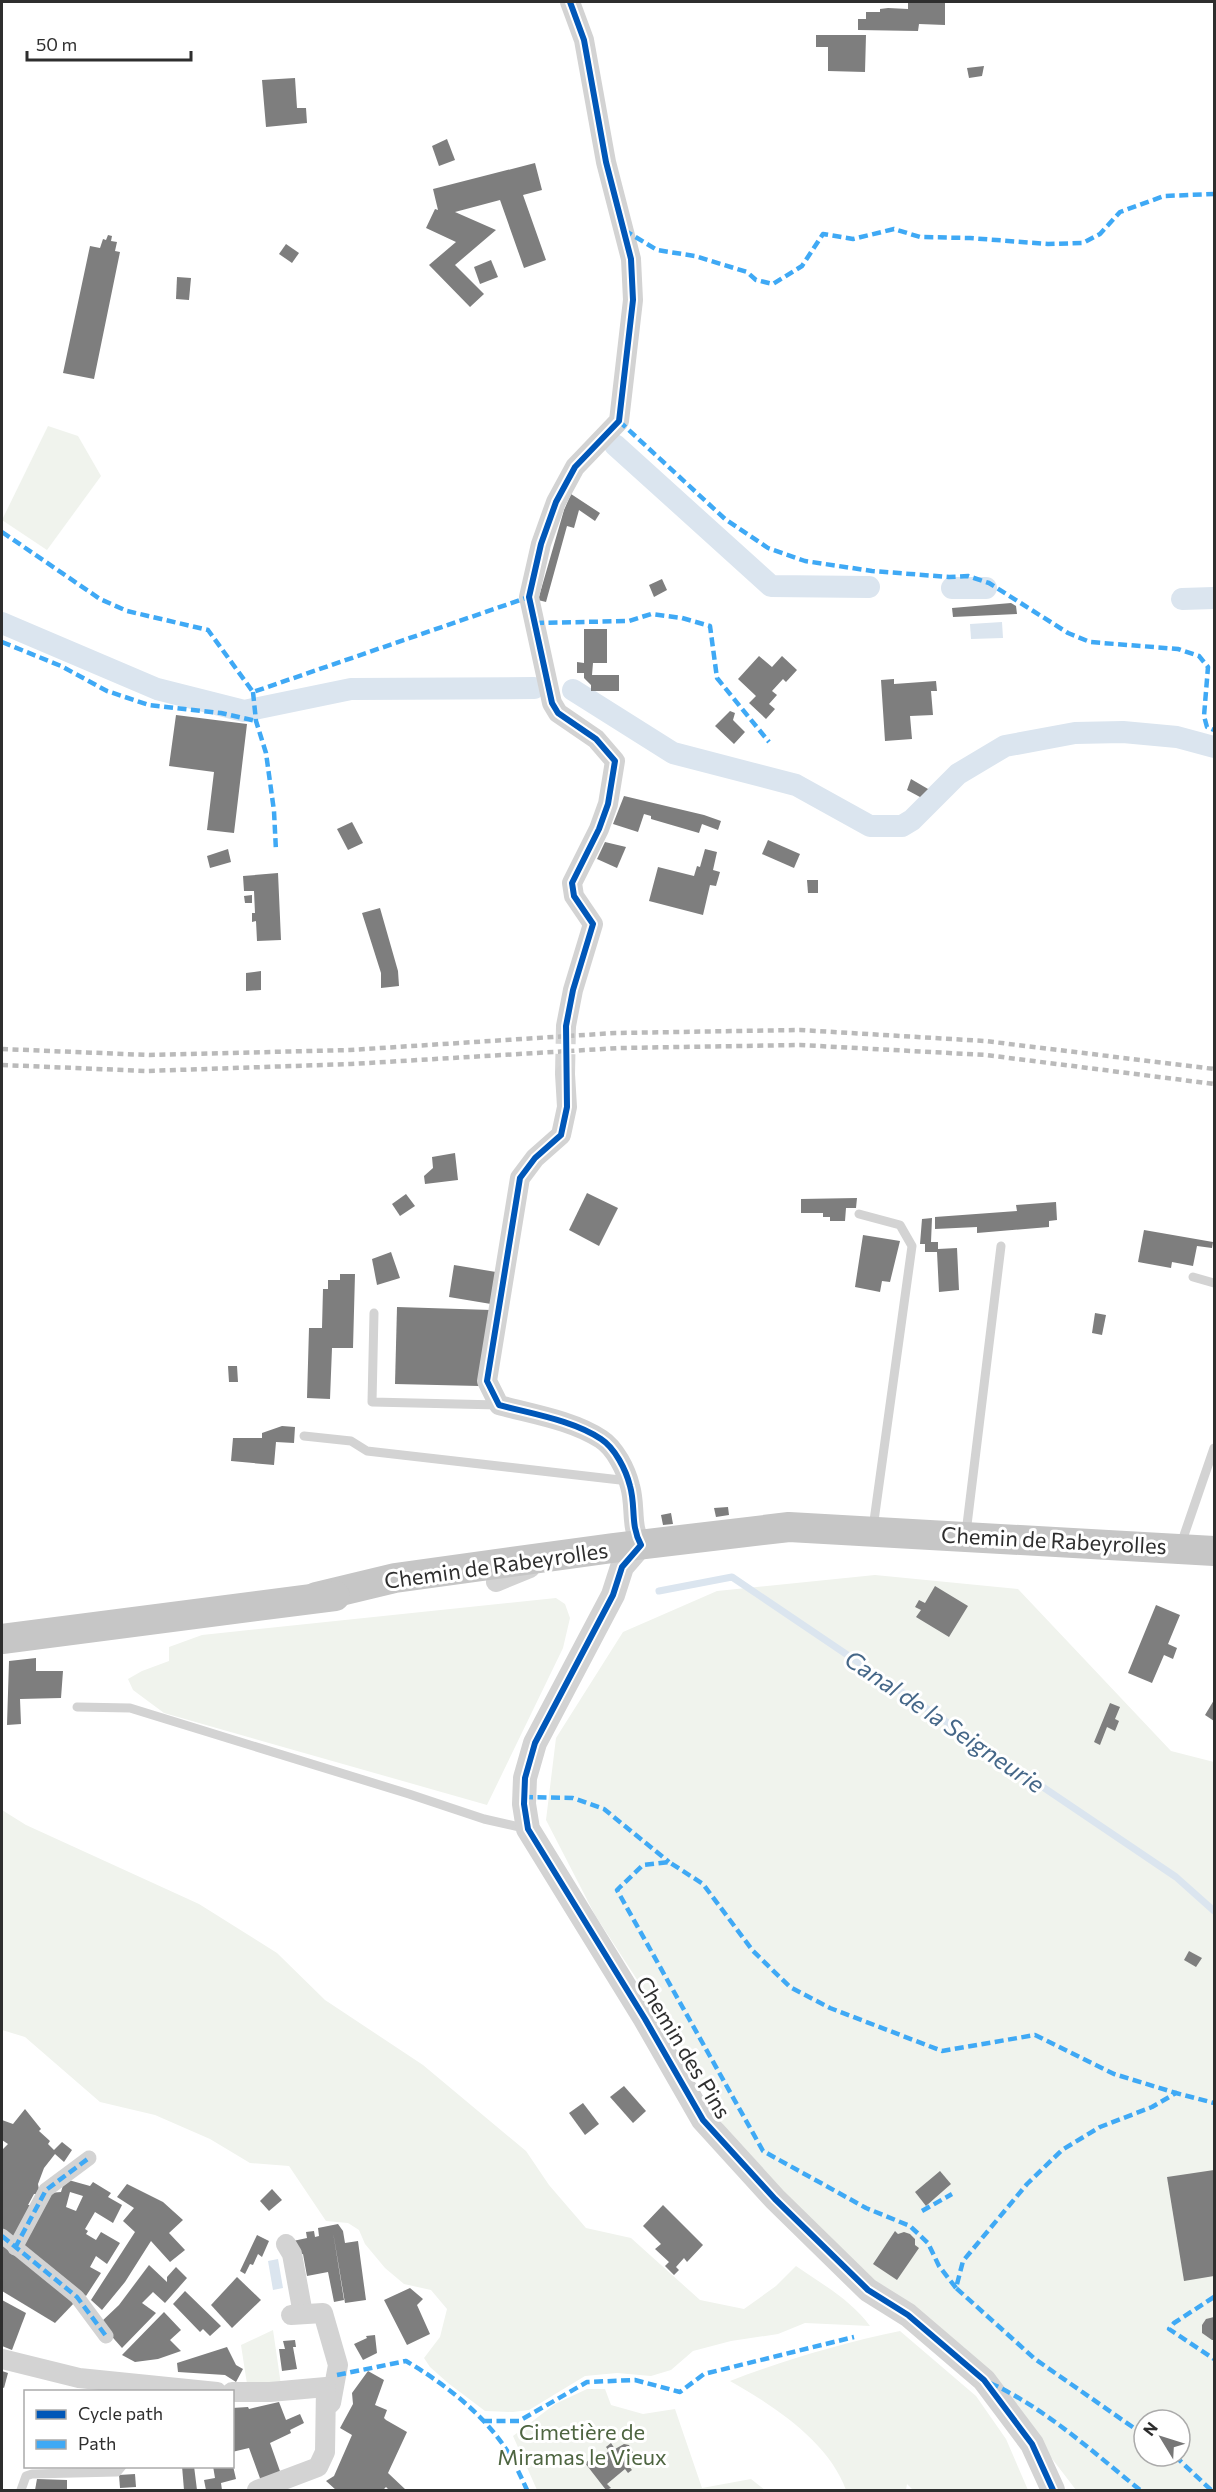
<svg xmlns="http://www.w3.org/2000/svg" width="1216" height="2492" font-family="Commissioner,sans-serif">
	<style>
		.green { fill: #f0f3ed; fill-rule: evenodd }
		.water { fill: #dbe5ef }
		.lines { fill: none; stroke-linecap: round; stroke-linejoin: round }
		.stream { stroke: #dbe5ef; stroke-width: 7 }
		.canal { stroke: #dbe5ef; stroke-width: 22 }
		.building { fill: #7e7e7e; fill-rule: evenodd }
		.minor-tunnel { stroke: #d5d5d5; stroke-width: 20; stroke-dasharray: 20 10; stroke-linecap: butt }
		.service { stroke: #d3d3d3; stroke-width: 9 }
		.pedestrian { stroke: #d3d3d3; stroke-width: 15 }
		.minor { stroke: #d3d3d3; stroke-width: 20 }
		.tertiary { stroke: #d3d3d3; stroke-width: 24 }
		.primary { stroke: #c6c6c6; stroke-width: 30 }
		.rail { stroke: #bababa; stroke-width: 4.5; stroke-dasharray: 6 4.5; stroke-linecap: butt }
		.quiet { stroke: #3fa9f5; stroke-width: 4.5; stroke-dasharray: 9 4.5; stroke-linecap: butt }
		.cycleway-casing { stroke: #fff; stroke-width: 10 }
		.cycleway { stroke: #0057b8; stroke-width: 6 }
		.labels { text-anchor: middle; dominant-baseline: central; stroke-width: 6; stroke-linejoin: round; paint-order: stroke }
		.street-label { font-size: 22px; fill: #2e2e2e; stroke: #fff }
		.park-label { font-size: 22px; fill: #4e6541; stroke: #fff }
		.water-label { font-size: 24px; font-style: italic; fill: #456788; stroke: #fff }
	</style>
	<rect width="100%" height="100%" fill="#fff"/>
	<g class="green">
		<path d="M48 426 78 436 101 476 47 550 2 520Z"/>
		<path d="M875 1575 1018 1589 1171 1751 1214 1762V2490H1076L982 2367 863 2274 739 2156 690 2061 595 1915 546 1820 556 1738 623 1632 717 1591ZM1144 2420H1180V2456H1144Z"/>
		<path d="M556 1598 565 1604 570 1618 563 1648 487 1805 164 1713 133 1690 128 1679 142 1671 169 1661V1647L202 1635Z"/>
		<path d="M2 1810 26 1825 199 1904 277 1953 325 2000 423 2065 526 2151 549 2185 586 2228 631 2238 700 2300 744 2309 776 2286 796 2266C822 2284 851 2300 870 2326L805 2323 778 2334 731 2341 693 2351 671 2370 651 2376 617 2373 585 2376 529 2410 513 2412 485 2411 448 2383 430 2367 424 2358 440 2337 447 2309 431 2290 404 2284 385 2268 365 2244 359 2230 348 2223 326 2221 289 2166 250 2163 210 2139 155 2115 100 2102 25 2037 2 2030Z"/>
		<path d="M273 2330 281 2385 247 2384 241 2345Z"/>
		<path d="M900 2331 976 2396 1006 2439 1028 2490H913L907 2484 906 2490H846C829 2442 773 2405 730 2381 785 2360 842 2343 900 2331Z"/>
		<path d="M587 2389H605L611 2405 643 2414 675 2409 702 2488 751 2479 765 2490H537L513 2436 555 2404Z"/>
	</g>
	<g class="water">
		<path d="M1002 622 1003 638 971 639 970 624Z"/>
		<path d="M278 2259 283 2288 273 2290 268 2261Z"/>
	</g>
	<g class="lines">
		<path class="stream" d="M659 1591 732 1577 1176 1877 1214 1911"/>
		<g class="canal">
			<path d="M615 445 771 586 869 587"/>
			<path d="M952 588H986"/>
			<path d="M1182 599 1214 598"/>
			<path d="M2 623 157 689 244 711 351 689 534 688"/>
			<path d="M573 690 673 753 796 785 870 826H902L912 820 958 774 1005 746 1075 733 1123 732 1177 737 1214 747"/>
		</g>
	</g>
	<g class="building">
		<path d="M908 2H945V25L919 24 918 31 858 30V19H866V12H880V9L888 8 908 9Z"/>
		<path d="M816 35H866L865 72 828 71V47H816Z"/>
		<path d="M984 66 982 76 969 78 967 68Z"/>
		<path d="M295 78 297 108H306L307 123 266 127 262 80Z"/>
		<path d="M447 139 455 160 439 166 432 146Z"/>
		<path d="M535 163 542 190 523 195 546 260 524 268 500 200 455 212 496 230 455 265 484 294 470 307 429 265 456 242 426 228 435 209 438 210 433 189Z"/>
		<path d="M108 235 112 236 111 241 117 242 115 251 120 252 94 379 63 373 90 246 100 248 103 239 106 240Z"/>
		<path d="M286 244 299 253 292 263 279 254Z"/>
		<path d="M491 260 498 277 480 284 474 267Z"/>
		<path d="M177 277 191 278 189 300 176 299Z"/>
		<path d="M571 494 600 513 595 521 579 510 574 528 567 526 546 602 538 600 564 510Z"/>
		<path d="M662 579 667 590 654 597 649 585Z"/>
		<path d="M1011 603 1016 606 1017 614 953 617 952 608Z"/>
		<path d="M584 629H607V663H593L592 675H619V691H591V685L584 678V673H577V662L584 663Z"/>
		<path d="M759 656 772 667 782 656 797 670 786 682 783 679 772 691 777 695 769 704 775 709 766 719 749 703 756 696 738 679Z"/>
		<path d="M894 679V684L936 681 937 691H931L933 715 910 716 912 739 885 741 881 680Z"/>
		<path d="M730 711 735 713 733 720 745 732 734 744 715 726Z"/>
		<path d="M176 715 247 724 234 833 207 830 214 772 169 766Z"/>
		<path d="M911 779 928 789 920 797 907 790Z"/>
		<path d="M624 796 704 815 721 821 718 830 702 824 699 833 651 819V816L644 814 638 832 613 824Z"/>
		<path d="M352 822 363 843 348 850 337 829Z"/>
		<path d="M768 840 800 854 794 868 762 854Z"/>
		<path d="M605 842 626 847 617 868 597 859Z"/>
		<path d="M228 849 231 862 210 868 207 856Z"/>
		<path d="M705 849 717 852 713 870 720 872 716 886 710 885 703 915 649 901 658 867 694 876 697 866 700 867Z"/>
		<path d="M278 873 281 940 257 941 256 921 252 922V913H255L254 891H244L243 876Z"/>
		<path d="M807 880H818V893H808Z"/>
		<path d="M252 895V903H245L244 896Z"/>
		<path d="M380 908 398 971 399 986 381 988V973L362 913Z"/>
		<path d="M261 971V990L246 991V973Z"/>
		<path d="M455 1153 458 1180 425 1184 424 1176 433 1168 432 1157Z"/>
		<path d="M587 1193 618 1208 599 1246 569 1230Z"/>
		<path d="M406 1194 415 1206 400 1216 392 1204Z"/>
		<path d="M857 1198 856 1208H846L845 1221H830V1217H823V1213H801V1199Z"/>
		<path d="M1056 1202 1057 1220 1049 1221V1227L977 1233V1227L935 1229V1217L1017 1211 1016 1205Z"/>
		<path d="M932 1218 931 1242H938V1249L957 1248 959 1290 939 1292 937 1252H925V1244H920L922 1219Z"/>
		<path d="M1144 1230 1213 1242 1212 1248 1197 1246 1193 1266 1172 1262 1171 1268 1138 1262Z"/>
		<path d="M863 1235 900 1241 890 1282 882 1281 880 1292 855 1287Z"/>
		<path d="M391 1252 400 1278 377 1285 372 1259Z"/>
		<path d="M454 1265 496 1272 491 1304 449 1297Z"/>
		<path d="M340 1274H355L353 1348H332L330 1399 307 1398 309 1328H322L323 1289H328V1280H340Z"/>
		<path d="M397 1307 491 1310 479 1386 395 1384Z"/>
		<path d="M1095 1313 1106 1315 1102 1335 1092 1333Z"/>
		<path d="M228 1366H237L238 1382H229Z"/>
		<path d="M282 1426 295 1427 294 1443 276 1442 274 1465 231 1461 233 1438H262V1433Z"/>
		<path d="M728 1507 729 1515 716 1517 714 1508Z"/>
		<path d="M671 1513 673 1524 663 1525 661 1515Z"/>
		<path d="M935 1586 968 1606 949 1637 916 1617 921 1610 915 1607 919 1600 925 1603Z"/>
		<path d="M1156 1605 1180 1615 1168 1644 1177 1648 1173 1659 1164 1655 1152 1683 1128 1673Z"/>
		<path d="M36 1658V1671H63L61 1698 20 1699 21 1724 7 1725 9 1661Z"/>
		<path d="M1214 1700V1721L1205 1715Z"/>
		<path d="M1110 1703 1120 1707 1115 1719 1119 1721 1115 1731 1107 1727 1100 1745 1094 1742Z"/>
		<path d="M1189 1951 1202 1958 1196 1967 1184 1960Z"/>
		<path d="M624 2086 646 2111 633 2123 610 2097Z"/>
		<path d="M583 2103 599 2124 585 2135 569 2113Z"/>
		<path d="M25 2109 41 2129 39 2131 50 2141 48 2144 54 2150 62 2142 72 2150 64 2162 55 2154 44 2168 38 2184 39 2190 37 2194H34L28 2205H30L16 2241 2 2229V2150L8 2144 2 2140V2120L13 2124Z"/>
		<path d="M1214 2170V2276L1184 2281 1167 2177Z"/>
		<path d="M940 2171 951 2184 926 2206 915 2192Z"/>
		<path d="M65 2179 90 2186 93 2182 111 2193 108 2197 122 2205 113 2223 95 2212 85 2229 88 2231 86 2234 96 2240 101 2232 120 2243 107 2264 96 2256 90 2267 101 2273 86 2296 22 2246 49 2193 61 2192ZM70 2192 83 2196 76 2211 66 2207Z"/>
		<path d="M127 2184 163 2202 183 2220 169 2233 185 2250 170 2262 151 2241 125 2282 102 2310 91 2300 135 2232 123 2221 134 2208 117 2197Z"/>
		<path d="M272 2189 282 2200 269 2211 260 2201Z"/>
		<path d="M663 2205 703 2245 687 2262 684 2258 676 2267 679 2270 674 2275 665 2266 669 2262 655 2249 661 2244 643 2226Z"/>
		<path d="M338 2224 343 2231 345 2243 358 2241 366 2300 345 2303 333 2232 344 2300 334 2302 328 2272 307 2276 303 2254 297 2255 293 2241 307 2238 306 2232 314 2231 315 2237 319 2236 318 2228Z"/>
		<path d="M895 2231 898 2234 904 2232 910 2234 915 2239V2245L919 2248 897 2280 873 2264Z"/>
		<path d="M257 2235 269 2241 262 2257 258 2254 253 2265 250 2264 245 2274 240 2271Z"/>
		<path d="M2 2243 75 2302 55 2323 2 2291Z"/>
		<path d="M149 2265 167 2282V2277L176 2267 187 2278 165 2303 153 2292 142 2303 156 2313 122 2348 100 2323 119 2305Z"/>
		<path d="M237 2277 261 2300 232 2328 211 2305Z"/>
		<path d="M410 2288 423 2299 417 2305 430 2334 407 2345 384 2300Z"/>
		<path d="M185 2291 221 2326 210 2336 203 2329 200 2332 173 2304Z"/>
		<path d="M2 2300 26 2313 12 2350 2 2346Z"/>
		<path d="M164 2312 181 2330 170 2340 181 2351 158 2359 135 2362 122 2355Z"/>
		<path d="M1214 2317V2340H1212L1202 2333V2325L1206 2319Z"/>
		<path d="M375 2335 377 2353 363 2360 354 2344 367 2338 366 2336Z"/>
		<path d="M295 2340 296 2347H293L297 2369 282 2371 279 2349H285L283 2341Z"/>
		<path d="M227 2347 236 2365 243 2369 236 2382 225 2375 178 2372 177 2363Z"/>
		<path d="M2 2371 8 2373 4 2388 2 2387Z"/>
		<path d="M368 2371 384 2380 375 2405 387 2410 384 2418 386 2420 407 2432 388 2473 406 2490H389L386 2487 383 2490H336L326 2481 334 2476 352 2435 340 2428 353 2404 352 2393Z"/>
		<path d="M279 2402 286 2420 300 2414 304 2423 290 2430 291 2433 270 2443 281 2474 261 2481 249 2448 232 2452V2408L248 2407 249 2409Z"/>
		<path d="M611 2443 615 2449 624 2444 629 2445 635 2456 628 2465 632 2470 628 2473 625 2469 607 2484 611 2488 606 2490 585 2463 589 2460 593 2464 609 2451 606 2447Z"/>
		<path d="M182 2466H194L197 2490H184Z"/>
		<path d="M213 2466H233L236 2479 221 2483 222 2490H206L204 2480 215 2478Z"/>
		<path d="M135 2474 136 2487 120 2488 119 2475Z"/>
		<path d="M37 2479 67 2480V2490H35Z"/>
	</g>
	<g class="lines">
		<path class="minor-tunnel" d="M565 1074 566 1026"/>
		<g class="service">
			<path d="M859 1214 900 1225 912 1246 873 1528"/>
			<path d="M1193 1277 1214 1283"/>
			<path d="M374 1313 372 1402 499 1405"/>
			<path d="M304 1436 351 1441 367 1451 629 1481"/>
			<path d="M966 1533 1001 1246"/>
			<path d="M1181 1544 1214 1448"/>
			<path d="M77 1707 130 1708 409 1794 484 1819 528 1829"/>
			<path d="M21 2490 26 2476 32 2474 117 2472 122 2466"/>
		</g>
		<g class="pedestrian">
			<path d="M2 2236 77 2297 106 2336"/>
			<path d="M15 2248 46 2190 89 2158"/>
		</g>
		<g class="minor">
			<path d="M566 1026 573 990 593 924 574 896 572 883 599 829 608 804 615 761 596 739 558 713 552 703 529 597 541 544 556 502 575 467 619 421 633 300 631 259 606 162 584 40 570 2"/>
			<path d="M565 1074 567 1107 561 1135 535 1158 520 1178 487 1381 499 1405C532 1414 572 1420 601 1439 615 1448 626 1470 630 1486 636 1507 630 1525 641 1545L632 1550"/>
			<path d="M496 1582 530 1568"/>
			<path d="M286 2244 292 2254 303 2314"/>
			<path d="M291 2315 323 2313 338 2365 331 2403"/>
			<path d="M2 2359 79 2378 217 2392"/>
			<path d="M232 2392H270L326 2387 325 2452 318 2467 257 2490"/>
		</g>
		<path class="tertiary" d="M641 1545 622 1567 613 1595 535 1743 525 1778 524 1804 528 1829 645 2019 703 2120 775 2199 868 2290 908 2315 984 2380 1032 2444 1053 2490"/>
		<g class="primary">
			<path d="M316 1597 395 1578 613 1548 789 1527 1214 1551"/>
			<path d="M2 1639 335 1596"/>
		</g>
		<g class="rail">
			<path d="M2 1049 149 1055 350 1050 615 1033 800 1030 985 1041 1214 1069"/>
			<path d="M2 1065 147 1071 351 1064 620 1048 800 1045 986 1055 1214 1084"/>
		</g>
		<g class="quiet">
			<path d="M624 230 657 250 695 256 747 272 756 280 773 284 802 266 823 234 853 239 894 229 920 237 970 238 1048 244 1083 243 1100 234 1120 212 1164 196 1214 194"/>
			<path d="M619 421 725 519 768 548 805 561 872 571 949 577 968 576 989 583 1068 633 1090 642 1178 649 1199 656 1208 667 1204 716 1207 727 1214 730"/>
			<path d="M2 532 100 599 127 611 208 630 253 692 529 597"/>
			<path d="M535 623 629 621 651 614 682 618 710 626 717 678 769 742"/>
			<path d="M2 642 61 666 107 691 149 705 221 713 256 721"/>
			<path d="M253 692 256 721 266 753 274 811 276 851"/>
			<path d="M524 1797 573 1798 604 1809 669 1862"/>
			<path d="M922 2211 952 2194"/>
			<path d="M2 2236 77 2297 106 2336"/>
			<path d="M15 2248 46 2190 89 2158"/>
			<path d="M956 2288 939 2266 928 2243 910 2226 866 2208 763 2151 617 1890 643 1865 669 1862 703 1884 753 1951 790 1987 830 2008 942 2051 1035 2035 1114 2074 1176 2093"/>
			<path d="M1214 2297 1174 2323 1169 2329 1214 2359"/>
			<path d="M337 2375 406 2361C445 2384 487 2416 511 2457 517 2468 522 2479 527 2490"/>
			<path d="M990 2383C1045 2408 1093 2452 1140 2490"/>
			<path d="M483 2421H519L587 2382 635 2380 680 2392 704 2374 854 2337"/>
			<path d="M1144 2435 1035 2359 956 2288 963 2261 1027 2184 1062 2150 1100 2127 1152 2107 1176 2093 1214 2103"/>
			<path d="M1175 2456 1211 2490"/>
		</g>
		<defs>
			<path id="cycleway" d="M570 2 584 40 606 162 631 259 633 300 619 421 575 467 556 502 541 544 529 597 552 703 558 713 596 739 615 761 608 804 599 829 572 883 574 896 593 924 573 990 566 1026 567 1107 561 1135 535 1158 520 1178 487 1381 499 1405C532 1414 572 1420 601 1439 615 1448 626 1470 630 1486 636 1507 630 1525 641 1545L622 1567 613 1595 535 1743 525 1778 524 1804 528 1829 645 2019 703 2120 775 2199 868 2290 908 2315 984 2380 1032 2444 1053 2490"/>
		</defs>
		<use href="#cycleway" class="cycleway-casing"/>
		<use href="#cycleway" class="cycleway"/>
	</g>
	<g class="labels">
		<g class="street-label">
			<text transform="translate(1054 1540) rotate(3)">Chemin de Rabeyrolles</text>
			<text transform="translate(496 1565) rotate(-8)">Chemin de Rabeyrolles</text>
			<text transform="translate(684 2047) rotate(59)">Chemin des Pins</text>
		</g>
		<g class="park-label">
			<text x="582" y="2431">Cimetière de<tspan x="582" dy="25">Miramas le Vieux</tspan></text>
		</g>
		<g class="water-label">
			<text transform="translate(945 1721) rotate(34)">Canal de la Seigneurie</text>
		</g>
	</g>
	<rect width="1216" height="2492" fill="none" stroke="#2e2e2e" stroke-width="6"/>
	<rect x="24" y="2390" width="210" height="78" fill="#ffffff" stroke="#ababab" stroke-width="1.5"/>
	<rect x="36" y="2410" width="30" height="9" fill="#0057b8" stroke="#ababab" stroke-width="1.5"/>
	<text x="78" y="2420" font-size="18" fill="#2e2e2e">Cycle path</text>
	<rect x="36" y="2440" width="30" height="9" fill="#3fa9f5" stroke="#ababab" stroke-width="1.5"/>
	<text x="78" y="2450" font-size="18" fill="#2e2e2e">Path</text>
	<g transform="translate(1162 2438) rotate(308)"><circle r="28" fill="#ffffff" stroke="#ababab" stroke-width="1.5"/>
	<path d="M0-4.5L10 22L0 15L-10 22Z" fill="#777777"/>
	<text y="-9" font-size="16" font-weight="bold" text-anchor="middle" fill="#2e2e2e">N</text>
	</g>
	<path d="M27 51v9h164v-9" fill="none" stroke="#2e2e2e" stroke-width="3"/>
	<text x="36" y="51" font-size="18" fill="#2e2e2e" stroke="#ffffff" stroke-width="4.5" paint-order="stroke">50 m</text>
</svg>
